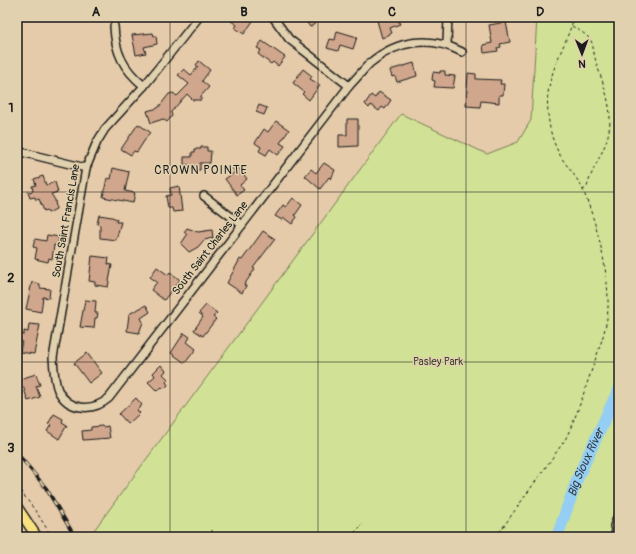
<svg xmlns="http://www.w3.org/2000/svg" width="636" height="554" font-family="Pangolin,sans-serif">
	<style>
		.green { fill: #d1e195; stroke: #767e58 }
		.lines { fill: none; stroke-linecap: round; stroke-linejoin: round }
		.river { stroke: #95cef4; stroke-width: 12 }
		.building { fill: #d0a68c; stroke: #1c1c1c }
		.minor-casing { stroke: #1c1c1c; stroke-width: 10 }
		.major-casing { stroke: #1c1c1c; stroke-width: 12 }
		.path { stroke: #1c1c1c; stroke-width: 1; stroke-dasharray: 3 3; stroke-linecap: butt }
		.minor { stroke: #e2d1ae; stroke-width: 7 }
		.major { stroke: #f9e181; stroke-width: 9 }
		.rail-casing { stroke: #1c1c1c; stroke-width: 3.5 }
		.rail { stroke: #e2d1ae; stroke-width: 2; stroke-dasharray: 6; stroke-linecap: butt }
		.grid { fill: none; stroke: #1c1c1c; stroke-width: 1; stroke-opacity: 0.55 }
		.labels { text-anchor: middle; dominant-baseline: central; stroke-width: 3; stroke-linejoin: round; paint-order: stroke }
		.street-label { font-size: 11px; fill: #1c1c1c; stroke: #e2d1ae }
		.park-label { font-size: 11px; fill: #404334; stroke: #e2d1ae }
		.neighbourhood-label { font-size: 12px; letter-spacing: 1px; fill: #1c1c1c; stroke: #e2d1ae }
		.water-label { font-size: 12px; font-style: italic; fill: #344047; stroke: #e2d1ae }
		.neatline { fill: none; stroke: #1c1c1c; stroke-width: 1.5 }
		.grid-label { font-size: 13px; text-anchor: middle; font-weight: bold; fill: #1c1c1c }
	</style>
	<rect width="100%" height="100%" fill="#e5cba9"/>
	<filter id="ink" filterUnits="userSpaceOnUse"><feTurbulence type="fractalNoise" baseFrequency=".025" numOctaves="2"/><feDisplacementMap in="SourceGraphic" scale="8" xChannelSelector="R" yChannelSelector="G"/><feConvolveMatrix kernelMatrix="1 2 1 2 8 2 1 2 1" color-interpolation-filters="sRGB"/></filter>
	<g filter="url(#ink)">
		<path class="green" d="M537 17H619V537H89L401 114 487 154 518 142 531 120Z"/>
		<g class="lines">
			<path class="river" id="s1" d="M557 537 578 477 619 389"/>
		</g>
		<g class="building">
			<path d="M234 17H251L250 19 253 21 244 34 235 28 237 25 231 21Z"/>
			<path d="M303 17H316L319 21 310 27Z"/>
			<path d="M376 17H397L400 24 390 28 392 33 382 38Z"/>
			<path d="M506 22 510 42 500 44 501 47 497 48 498 51 484 53 483 45 492 43 489 25Z"/>
			<path d="M337 31 357 37 353 49 340 45 338 51 327 48 330 39 335 40Z"/>
			<path d="M153 33 154 36H156L157 44 144 47 146 53 136 55 132 35Z"/>
			<path d="M262 41 285 57 278 66 273 62 271 64 258 54 261 50 257 48Z"/>
			<path d="M199 61 210 70 202 81 209 87 201 96V100H193L187 94 171 112 172 116 167 122 163 119 151 123 147 111 158 108 169 94 173 93 177 96 189 84 178 75 184 69 191 75 198 67 196 65Z"/>
			<path d="M414 63 417 76 397 82 395 76 392 77 390 70Z"/>
			<path d="M303 69 312 76 310 79 320 85 309 100 302 94 304 92 293 83Z"/>
			<path d="M440 71H445V75L455 76 453 88 434 87 435 81 432 80 433 72 440 73Z"/>
			<path d="M468 73 476 74V79L501 80 500 84H504L503 95H499V103L481 101 480 107 466 106Z"/>
			<path d="M379 92 391 100 385 109 382 107 379 111 371 105 369 108 365 104 371 95 375 98Z"/>
			<path d="M259 105 267 108 264 115 256 112Z"/>
			<path d="M347 119H358V146L339 147V135H347Z"/>
			<path d="M276 121 289 130 280 143 285 146 278 155 270 149 266 155 259 151 261 147 255 143 264 129 268 132Z"/>
			<path d="M138 124 150 132 137 152 134 151 131 155 121 149Z"/>
			<path d="M201 147H207V151H211L210 163H200V170H191V165H184V157H192V152H195V149H201Z"/>
			<path d="M324 163 335 170 331 179 329 177 320 189 305 176 311 169 316 173Z"/>
			<path d="M237 165 247 179 240 185 244 190 237 195 225 179 235 172 232 168Z"/>
			<path d="M113 168 129 172 125 191 135 193 133 203 103 197 107 178 111 179Z"/>
			<path d="M43 176 46 185 55 182 58 192 51 194 55 200 56 209 48 213 47 210 44 211 39 199 36 200 35 197 30 198 28 192 33 191 32 186 36 185 34 179Z"/>
			<path d="M179 186 182 211 173 212 172 208H168L166 196 171 195 170 188Z"/>
			<path d="M293 198 302 205 295 215 297 217 292 224 284 218 282 220 275 216 283 205 286 207Z"/>
			<path d="M99 215 112 217 117 219 116 222H121L116 240 100 238V225L97 224Z"/>
			<path d="M187 228 198 232 212 230 213 238 204 240 198 247 189 252 181 244 187 235 184 232Z"/>
			<path d="M263 231 275 239 253 268 255 269 244 285 246 286 242 293 227 283 240 259 242 260Z"/>
			<path d="M47 235 59 237 58 246 54 245 52 259 49 258 48 262 35 259 37 248 33 247 35 239 46 241Z"/>
			<path d="M92 256 109 258 108 264 112 265 108 287 95 285V282L89 281Z"/>
			<path d="M157 267 168 275 170 272 180 280 164 300 151 290 157 282 150 277Z"/>
			<path d="M32 282 40 284V288L50 289 49 298 43 297 41 312 26 309Z"/>
			<path d="M85 300 96 301 95 313H98L97 318H95L94 328 80 327Z"/>
			<path d="M146 305 150 312 141 318 143 322 139 333 127 331 129 314Z"/>
			<path d="M206 305 217 313 213 317 216 319 203 336 194 330 203 317 199 313Z"/>
			<path d="M29 324 40 325 34 354 20 352 22 341 19 340 20 334 24 335V331L28 332Z"/>
			<path d="M184 333 190 337 187 342 196 349 185 363 171 353Z"/>
			<path d="M87 353 102 373 89 383 74 363Z"/>
			<path d="M161 365 166 371 163 374 168 379 166 382 168 385 164 389 162 387 157 391 148 382 155 376 153 373Z"/>
			<path d="M36 374 40 385 36 386 40 397 28 401 23 386 20 387 18 382H21L20 379Z"/>
			<path d="M136 398 142 405 137 410 140 413 128 424 119 414Z"/>
			<path d="M54 414 63 419 62 422 67 425 59 439 47 431 51 425 48 424Z"/>
			<path d="M102 426 103 427 108 426 110 438 83 440 82 431 91 430V427Z"/>
		</g>
		<g class="lines">
			<defs>
				<g id="minor">
					<path d="M199 17 144 86 105 129 97 142 86 168 53 358C54 368 54 381 58 390 68 411 93 412 109 398L349 86C356 79 363 70 370 63 397 40 431 35 462 52"/>
					<path d="M273 17 289 39 349 86"/>
					<path d="M114 26C115 52 123 69 144 86"/>
					<path d="M447 44 448 17"/>
					<path d="M17 151 86 168"/>
					<path d="M204 196 242 225"/>
					<path d="M617 537 614 526 619 513"/>
				</g>
				<path id="major" d="M17 507 37 537"/>
			</defs>
			<use href="#minor" class="minor-casing"/>
			<use href="#major" class="major-casing"/>
			<g class="path">
				<path d="M572 26C599 42 589 40 597 65 605 90 616 114 606 142 601 157 591 171 587 187L583 190"/>
				<path d="M17 486 37 513 52 537"/>
				<path d="M212 530V537"/>
				<path d="M323 533 329 537"/>
				<path d="M350 537 363 524"/>
				<path d="M496 537 565 440C576 418 583 395 591 372 598 351 607 330 608 308 609 271 597 224 583 190 578 179 570 170 563 160 553 145 549 129 548 112 544 76 565 50 574 17"/>
			</g>
			<use href="#minor" class="minor"/>
			<use href="#major" class="major"/>
			<defs>
				<path id="rail" d="M17 453 46 488 75 537"/>
			</defs>
			<use href="#rail" class="rail-casing"/>
			<use href="#rail" class="rail"/>
		</g>
	</g>
	<path class="grid" d="M170 17V537M318 17V537M466 17V537M17 192H619M17 362H619"/>
	<g class="labels">
		<g class="street-label">
			<text transform="translate(66 221) rotate(-80)">South Saint Francis Lane</text>
			<text transform="translate(210 248) rotate(-52)">South Saint Charles Lane</text>
		</g>
		<g class="park-label">
			<text x="438" y="361">Pasley Park</text>
		</g>
		<g class="neighbourhood-label">
			<text x="201" y="170">CROWN POINTE</text>
		</g>
		<g class="water-label">
			<text stroke="none"><textPath href="#s1" startOffset="80">Big Sioux River</textPath></text>
		</g>
	</g>
	<rect width="636" height="554" fill="none" stroke="#e2d1ae" stroke-width="44"/>
	<g transform="translate(582 54) rotate(179)" stroke="#e2d1ae" stroke-width="3" paint-order="stroke">
	<path d="M0-3L7 15L0 10L-7 15Z" fill="#1c1c1c"/>
	<text y="-6" font-size="11" font-weight="bold" text-anchor="middle" fill="#1c1c1c">N</text>
	</g>
	<rect x="22" y="22" width="592" height="510" class="neatline"/>
	<g class="grid-label">
		<text x="96" y="16">A</text>
		<text x="244" y="16">B</text>
		<text x="392" y="16">C</text>
		<text x="540" y="16">D</text>
		<text x="11" y="112">1</text>
		<text x="11" y="282">2</text>
		<text x="11" y="452">3</text>
	</g>
</svg>
